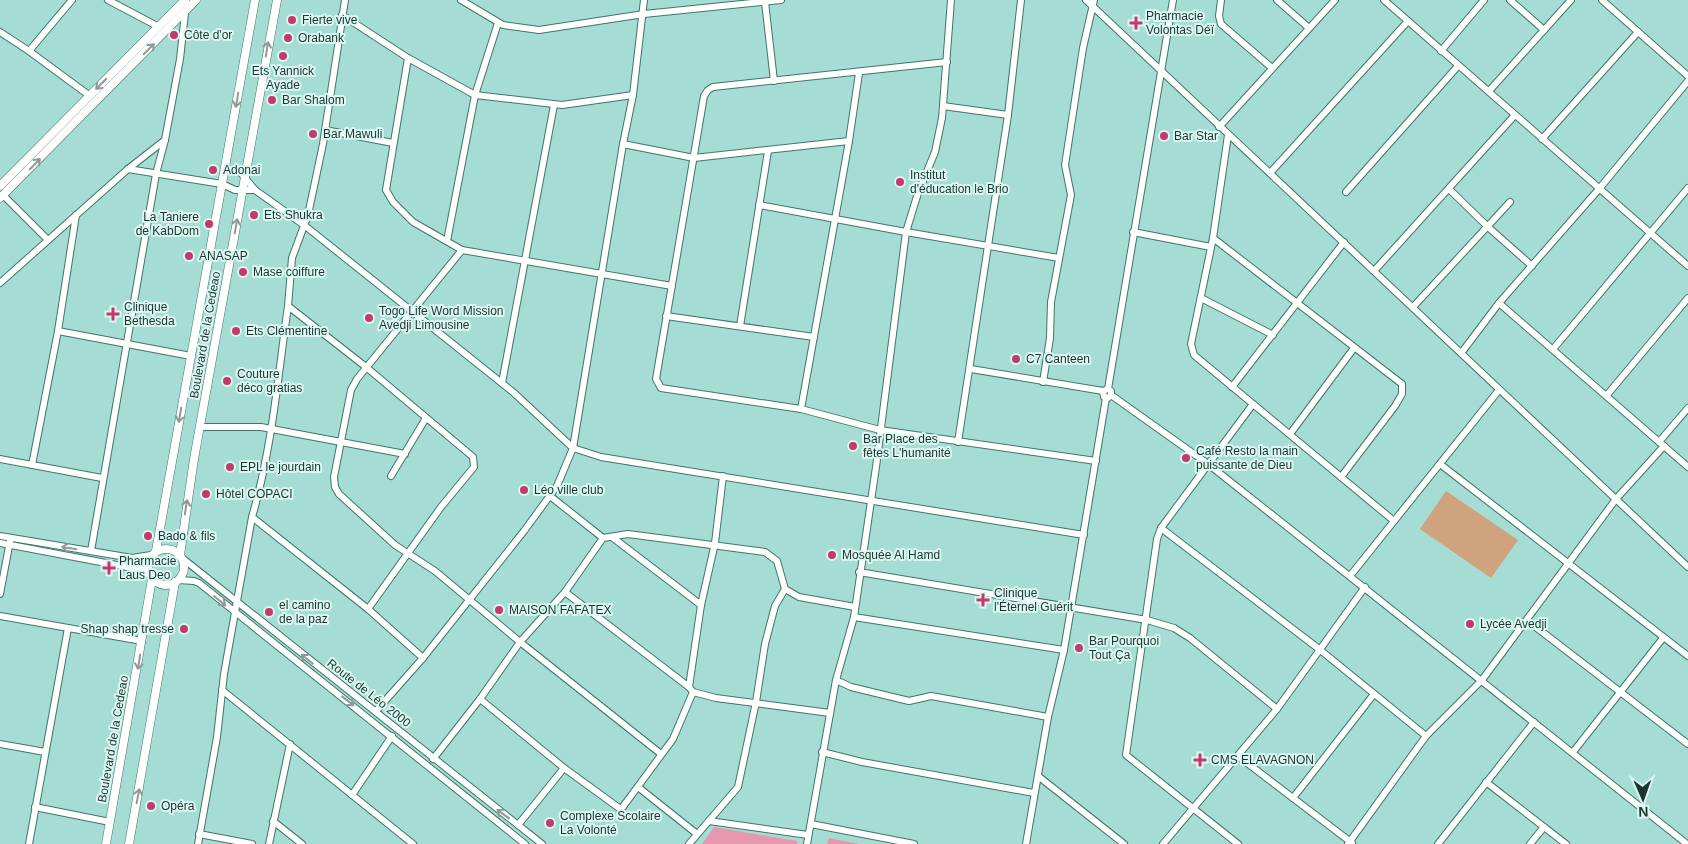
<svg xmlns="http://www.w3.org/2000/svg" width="1688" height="844" font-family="Arial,sans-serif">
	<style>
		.green { fill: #cea37d }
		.water { fill: #e797ab }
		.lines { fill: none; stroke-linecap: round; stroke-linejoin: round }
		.minor-casing { stroke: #40756d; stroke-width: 8 }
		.major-casing { stroke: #40756d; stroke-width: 9 }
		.minor { stroke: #fff; stroke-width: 6 }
		.major { stroke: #fff; stroke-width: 8 }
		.oneway { stroke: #8e9a98 }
		.poi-dot { fill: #c4386b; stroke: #dbf7f2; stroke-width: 2 }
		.labels { text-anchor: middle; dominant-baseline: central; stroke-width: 4; stroke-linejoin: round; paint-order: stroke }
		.poi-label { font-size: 12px; fill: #1d3430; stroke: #dbf7f2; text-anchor: start }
		.street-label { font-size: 12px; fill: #1d3430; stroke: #dbf7f2 }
	</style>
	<rect width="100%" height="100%" fill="#a5dcd3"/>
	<path class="green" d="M1446 491 1518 540 1491 578 1420 529Z"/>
	<g class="water">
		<path d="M714 827 797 841V844H702Z"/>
		<path d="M829 838 859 844H827Z"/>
	</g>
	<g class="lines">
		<defs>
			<g id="minor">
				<path d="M108 0 159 27"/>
				<path d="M461 0 503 25 539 30 644 14 781 0"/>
				<path d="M1086 0 1688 567"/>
				<path d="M1221 0 1219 16 1221 24 1272 68"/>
				<path d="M1277 0 1309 28"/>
				<path d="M1384 0 1688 266"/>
				<path d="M1510 0 1544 30"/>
				<path d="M1602 0 1688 76"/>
				<path d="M765 2 774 81"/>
				<path d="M342 15 408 58 475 95 562 105 633 95"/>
				<path d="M0 32 29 51 90 96"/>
				<path d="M29 51 72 0"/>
				<path d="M1441 51 1484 0"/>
				<path d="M408 58 386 190 393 202 413 222 462 250 672 286"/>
				<path d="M947 62 713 87 708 90 704 96 656 379 661 388 801 409 880 430 1096 461"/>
				<path d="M1489 91 1571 0"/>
				<path d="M943 106 1008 115"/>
				<path d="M1219 127 1335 0"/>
				<path d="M325 130 393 143"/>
				<path d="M1228 135 1213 238 1191 344 1194 355 1394 521"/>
				<path d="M1542 139 1638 32"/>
				<path d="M623 144 694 158 849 141"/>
				<path d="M225 168 241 173 255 190 304 225 513 392 573 448 601 457 1084 535"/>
				<path d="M128 169 222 184 235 190H255"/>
				<path d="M1270 173 1408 21"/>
				<path d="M1449 189 1488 227 1532 266"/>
				<path d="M1346 192 1458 66"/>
				<path d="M3 195 48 240"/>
				<path d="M759 205 906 232 1059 258"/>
				<path d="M1133 232 1211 247"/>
				<path d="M1213 238 1402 384V394L1395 406 1341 477"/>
				<path d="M447 241 475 95 498 23"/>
				<path d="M462 250 357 379 351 390 334 477 335 487 339 494 395 545 435 571 520 642 661 754"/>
				<path d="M1374 271 1515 115"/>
				<path d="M0 283 128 169 165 140 180 59 185 13"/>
				<path d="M1201 298 1273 335"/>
				<path d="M1499 303 1688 467"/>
				<path d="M288 306C278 376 272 449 252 517L368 609 441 507 474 467 473 457 366 367 288 306 292 258 308 215 323 144 345 0"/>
				<path d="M1413 307 1510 202"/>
				<path d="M666 316 814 337"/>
				<path d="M740 326 768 151"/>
				<path d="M58 331 191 356"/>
				<path d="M1554 348 1688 188"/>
				<path d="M1462 352 1499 303 1599 189 1688 81"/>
				<path d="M971 369 1103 391 1108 389 1111 391V395L1108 398 1104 397 1103 391"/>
				<path d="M1043 382 1050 338 1051 302 1071 195 1065 165 1083 48 1094 0"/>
				<path d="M502 383 554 105"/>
				<path d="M1232 387 1344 242"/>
				<path d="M1108 389 1173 0"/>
				<path d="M1111 395 1208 464 1687 844"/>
				<path d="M1607 395 1688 298"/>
				<path d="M801 409 849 141 859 73"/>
				<path d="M201 427H261L405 454"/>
				<path d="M1290 434 1354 348"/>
				<path d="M958 442 1008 115 1021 0"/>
				<path d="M1659 442 1688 408"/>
				<path d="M0 459 102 478"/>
				<path d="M1440 464 1688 656"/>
				<path d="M32 465 58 331 76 215"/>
				<path d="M391 476 426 418"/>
				<path d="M550 496 603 538"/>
				<path d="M1161 528 1319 649 1426 736"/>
				<path d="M0 536 132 558 151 555"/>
				<path d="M612 537 701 605"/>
				<path d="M0 543 148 571"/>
				<path d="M91 551 156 174 165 140"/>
				<path d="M182 558 542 844"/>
				<path d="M859 572 1147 620 1174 628 1190 638 1277 709"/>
				<path d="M1350 576 1499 390"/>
				<path d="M179 580 194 581 199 583 525 844"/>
				<path d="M565 592 689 687"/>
				<path d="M0 594 10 541"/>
				<path d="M368 609 423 658"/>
				<path d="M0 616 142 641"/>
				<path d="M854 617 1064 650"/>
				<path d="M1528 621 1688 744"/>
				<path d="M836 680 851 687 909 701 931 696 1048 717"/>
				<path d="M222 690 413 844"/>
				<path d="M693 692 716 698 830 713"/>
				<path d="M480 699 564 768 619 808H622L673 739 693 692 689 687 701 605 715 543 723 476"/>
				<path d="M376 711 423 658 524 531 557 486 573 448 623 144 633 95 644 0"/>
				<path d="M0 744 45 752"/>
				<path d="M822 752 862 762 1034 793"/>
				<path d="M1573 752 1663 638"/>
				<path d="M1238 756 1352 843"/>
				<path d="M433 759 480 699 520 642 565 592 603 538 628 534 765 552 777 561 785 589 799 597 855 607"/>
				<path d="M1038 776 1124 844"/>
				<path d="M1486 782 1566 844"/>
				<path d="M638 787 697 834"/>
				<path d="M352 795 392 736"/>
				<path d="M1293 798 1374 694"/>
				<path d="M35 807 110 822"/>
				<path d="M273 821 302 844"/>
				<path d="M709 821 808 835"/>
				<path d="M811 824 914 844"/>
				<path d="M518 825 564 768"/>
				<path d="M199 834 252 844"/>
				<path d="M29 844 68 628"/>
				<path d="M198 844 217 737 224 674 252 517"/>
				<path d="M269 844 290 744"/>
				<path d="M689 844 738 787 756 702 765 644 775 606 785 589"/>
				<path d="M807 844 836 680 854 617 876 467 906 232 918 193 935 152 942 118 951 0"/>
				<path d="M1026 844 1048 717 1064 650 1106 398"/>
				<path d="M1163 844 1277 709 1365 587"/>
				<path d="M1238 844 1126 755 1157 539 1161 528 1253 404"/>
				<path d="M1348 844 1426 736 1482 680 1616 499 1664 446"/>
				<path d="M1438 844 1534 722"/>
				<path d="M1530 844 1544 827"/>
			</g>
			<g id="major">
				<path d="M0 186 185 0"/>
				<path d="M0 198 196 0"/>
				<circle cx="166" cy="567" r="18"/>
				<path d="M156 551 255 0"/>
				<path d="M180 555 194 459 277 0"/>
				<path d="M106 844 152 579"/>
				<path d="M129 844 175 582"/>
			</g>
		</defs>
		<use href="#minor" class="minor-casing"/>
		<use href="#major" class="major-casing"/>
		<use href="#minor" class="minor"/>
		<use href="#major" class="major"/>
	</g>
	<defs><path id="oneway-shaft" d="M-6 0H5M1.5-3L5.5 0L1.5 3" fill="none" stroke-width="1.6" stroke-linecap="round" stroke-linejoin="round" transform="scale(1.25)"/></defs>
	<g class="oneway">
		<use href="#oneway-shaft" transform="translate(149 49) rotate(-45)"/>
		<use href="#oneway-shaft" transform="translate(267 49) rotate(-81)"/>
		<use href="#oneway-shaft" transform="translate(101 84) rotate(135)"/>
		<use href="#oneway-shaft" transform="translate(237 100) rotate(100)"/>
		<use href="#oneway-shaft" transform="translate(35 164) rotate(-46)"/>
		<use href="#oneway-shaft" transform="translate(236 226) rotate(-80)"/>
		<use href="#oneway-shaft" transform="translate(180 415) rotate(100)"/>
		<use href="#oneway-shaft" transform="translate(186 507) rotate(-81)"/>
		<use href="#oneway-shaft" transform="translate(69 548) rotate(-170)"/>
		<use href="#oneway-shaft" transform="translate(220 601) rotate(40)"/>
		<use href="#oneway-shaft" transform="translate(307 659) rotate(-141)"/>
		<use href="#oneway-shaft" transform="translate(139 662) rotate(99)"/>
		<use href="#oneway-shaft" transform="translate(348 701) rotate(38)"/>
		<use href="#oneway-shaft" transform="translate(138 796) rotate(-79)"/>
		<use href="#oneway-shaft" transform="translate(503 814) rotate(-144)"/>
	</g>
	<g class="poi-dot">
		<circle cx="292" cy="20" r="5"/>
		<path d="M1133.5 15.5h5v5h5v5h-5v5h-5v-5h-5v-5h5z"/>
		<circle cx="174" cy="35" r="5"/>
		<circle cx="288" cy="38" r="5"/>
		<circle cx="283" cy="56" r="5"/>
		<circle cx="272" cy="100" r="5"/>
		<circle cx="313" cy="134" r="5"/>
		<circle cx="1164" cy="136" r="5"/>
		<circle cx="213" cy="170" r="5"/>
		<circle cx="900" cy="182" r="5"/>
		<circle cx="254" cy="215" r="5"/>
		<circle cx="209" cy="224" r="5"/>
		<circle cx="189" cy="256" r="5"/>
		<circle cx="243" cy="272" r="5"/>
		<path d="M110.5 306.5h5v5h5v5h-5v5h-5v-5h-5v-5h5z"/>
		<circle cx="369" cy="318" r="5"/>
		<circle cx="236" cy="331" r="5"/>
		<circle cx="1016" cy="359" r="5"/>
		<circle cx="227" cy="381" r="5"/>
		<circle cx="853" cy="446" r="5"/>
		<circle cx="1186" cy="458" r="5"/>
		<circle cx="230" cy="467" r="5"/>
		<circle cx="524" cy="490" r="5"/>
		<circle cx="206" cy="494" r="5"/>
		<circle cx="148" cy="536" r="5"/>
		<circle cx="832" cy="555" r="5"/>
		<path d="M106.5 560.5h5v5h5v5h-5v5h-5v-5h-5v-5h5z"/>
		<path d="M980.5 592.5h5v5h5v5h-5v5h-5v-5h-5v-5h5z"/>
		<circle cx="499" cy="610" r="5"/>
		<circle cx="269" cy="612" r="5"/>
		<circle cx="1470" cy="624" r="5"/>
		<circle cx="184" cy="629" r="5"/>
		<circle cx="1079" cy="648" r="5"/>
		<path d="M1197.5 752.5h5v5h5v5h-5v5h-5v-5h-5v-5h5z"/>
		<circle cx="151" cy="806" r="5"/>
		<circle cx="550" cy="823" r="5"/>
	</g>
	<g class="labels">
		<g class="poi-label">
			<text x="1146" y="16">Pharmacie<tspan x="1146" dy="14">Volontas Déï</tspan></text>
			<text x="302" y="20">Fierte vive</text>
			<text x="184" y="35">Côte d'or</text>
			<text x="298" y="38">Orabank</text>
			<text x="283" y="71" text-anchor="middle">Ets Yannick<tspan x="283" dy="14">Ayade</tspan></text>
			<text x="282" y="100">Bar Shalom</text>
			<text x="323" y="134">Bar Mawuli</text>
			<text x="1174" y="136">Bar Star</text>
			<text x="223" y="170">Adonai</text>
			<text x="910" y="175">Institut<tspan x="910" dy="14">d'éducation le Brio</tspan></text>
			<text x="264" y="215">Ets Shukra</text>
			<text x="199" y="217" text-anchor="end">La Taniere<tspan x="199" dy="14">de KabDom</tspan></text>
			<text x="199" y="256">ANASAP</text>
			<text x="253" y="272">Mase coiffure</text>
			<text x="124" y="307">Clinique<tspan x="124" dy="14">Bethesda</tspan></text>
			<text x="379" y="311">Togo Life Word Mission<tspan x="379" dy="14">Avedji Limousine</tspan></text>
			<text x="246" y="331">Ets Clémentine</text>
			<text x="1026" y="359">C7 Canteen</text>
			<text x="237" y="374">Couture<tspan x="237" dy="14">déco gratias</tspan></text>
			<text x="863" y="439">Bar Place des<tspan x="863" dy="14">fêtes L'humanité</tspan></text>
			<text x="1196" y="451">Café Resto la main<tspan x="1196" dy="14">puissante de Dieu</tspan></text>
			<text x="240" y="467">EPL le jourdain</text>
			<text x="534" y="490">Léo ville club</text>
			<text x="216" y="494">Hôtel COPACI</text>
			<text x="158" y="536">Bado &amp; fils</text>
			<text x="842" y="555">Mosquée Al Hamd</text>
			<text x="119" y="561">Pharmacie<tspan x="119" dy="14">Laus Deo</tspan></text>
			<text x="994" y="593">Clinique<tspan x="994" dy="14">l'Éternel Guérit</tspan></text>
			<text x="279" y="605">el camino<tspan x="279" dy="14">de la paz</tspan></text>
			<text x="509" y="610">MAISON FAFATEX</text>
			<text x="1480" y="624">Lycée Avedji</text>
			<text x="174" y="629" text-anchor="end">Shap shap tresse</text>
			<text x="1089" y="641">Bar Pourquoi<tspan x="1089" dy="14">Tout Ça</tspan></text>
			<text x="1211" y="760">CMS ELAVAGNON</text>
			<text x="161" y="806">Opéra</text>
			<text x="560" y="816">Complexe Scolaire<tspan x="560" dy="14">La Volonté</tspan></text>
		</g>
		<g class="street-label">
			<text transform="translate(205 335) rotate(-80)">Boulevard de la Cedeao</text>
			<text transform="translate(369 693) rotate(38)">Route de Léo 2000</text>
			<text transform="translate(113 739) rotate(-80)">Boulevard de la Cedeao</text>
		</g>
	</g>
	<g transform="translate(1643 799) rotate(178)" stroke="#dbf7f2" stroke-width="4" paint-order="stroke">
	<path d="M0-4L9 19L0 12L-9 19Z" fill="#1d3430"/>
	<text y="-8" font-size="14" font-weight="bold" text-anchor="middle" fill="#1d3430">N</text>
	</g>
</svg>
